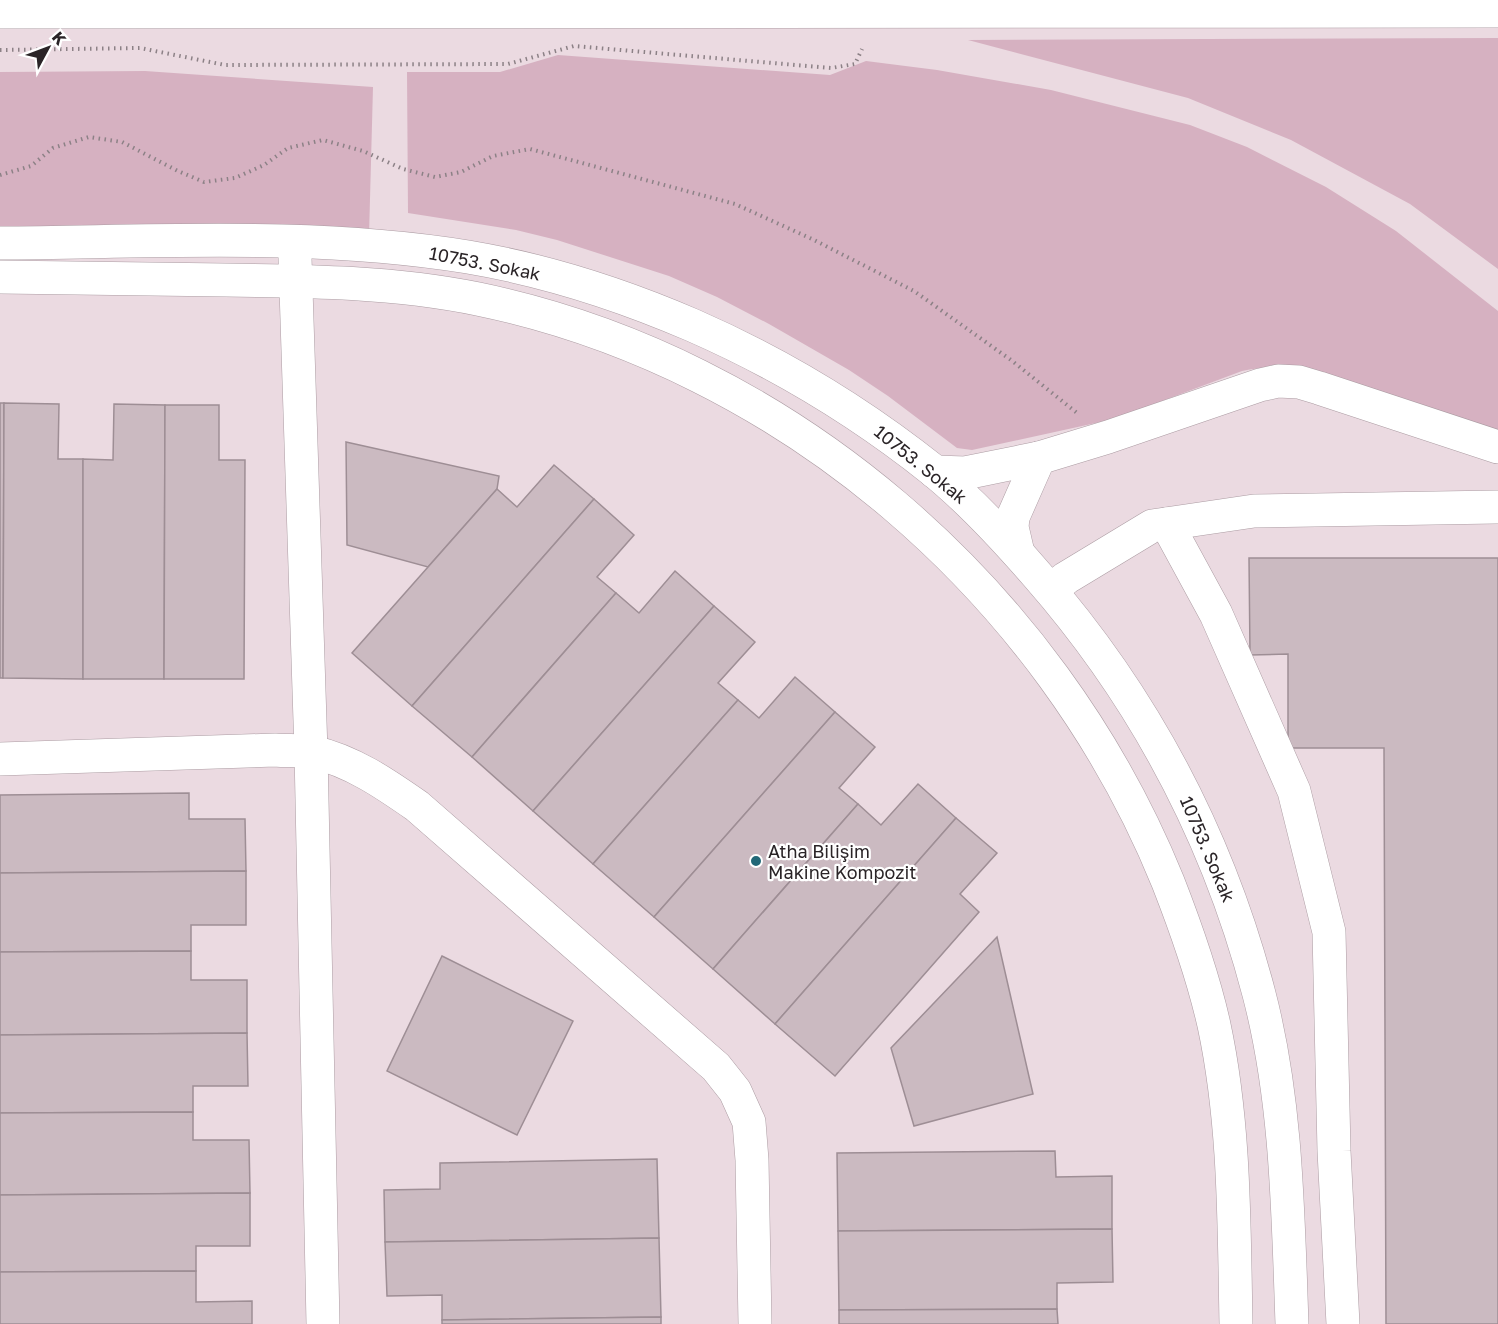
<svg xmlns="http://www.w3.org/2000/svg" width="1498" height="1324" font-family="'Golos Text',sans-serif">
	<style>
		.green { fill: #d6b1c1 }
		.building { fill: #cbbac1; stroke: #9e8e95; stroke-width: 1.5 }
		.lines { fill: none; stroke-linecap: round; stroke-linejoin: round }
		.minor-casing { stroke: #ac9ca3; stroke-width: 34 }
		.highway-casing { stroke: #ac9ca3; stroke-width: 34 }
		.path { stroke: #8c8186; stroke-width: 4; stroke-dasharray: 1.5 4.5; stroke-linecap: butt }
		.minor { stroke: #fff; stroke-width: 33 }
		.highway { stroke: #fff; stroke-width: 33 }
		.poi-dot { fill: #216777; stroke: #fff; stroke-width: 2 }
		.labels { text-anchor: middle; dominant-baseline: central; stroke-width: 4.5; stroke-linejoin: round; paint-order: stroke }
		.street-label { font-size: 18px; fill: #2a2427; stroke: #fff }
		.poi-label { font-size: 18px; fill: #2a2427; stroke: #fff; text-anchor: start }
	</style>
	<rect width="100%" height="100%" fill="#ebdae1"/>
	<g class="green">
		<path d="M1498 38V269L1410 204 1291 140 1188 98 968 40Z"/>
		<path d="M558 55 830 75 866 61 937 70 1051 90 1190 125 1247 147 1326 187 1396 231 1498 311V430L1306 372C1283 367 1265 366 1242 371L1114 419 972 450 957 448 888 396 849 370 769 324 717 297 669 276 557 240 516 230 408 213 407 72H500Z"/>
		<path d="M145 71 373 87 369 236H0V72Z"/>
	</g>
	<g class="building">
		<path d="M0 403H4L3 678H0Z"/>
		<path d="M4 403 59 404 58 459H83V679L3 678Z"/>
		<path d="M114 404 165 405 164 679H83V459L113 460Z"/>
		<path d="M165 405H219V460H245L244 679H164Z"/>
		<path d="M346 442 499 476 497 489 428 567 347 545Z"/>
		<path d="M554 465 594 499 412 706 352 653 497 489 517 507Z"/>
		<path d="M594 499 634 535 597 577 616 593 472 757 412 706Z"/>
		<path d="M1249 558H1498V1324H1386L1384 748H1288V654L1250 655Z"/>
		<path d="M675 571 714 606 533 811 472 757 616 593 639 613Z"/>
		<path d="M714 606 755 642 718 683 738 700 593 864 533 811Z"/>
		<path d="M795 677 835 712 654 917 593 864 738 700 759 718Z"/>
		<path d="M835 712 875 747 839 788 858 804 713 969 654 917Z"/>
		<path d="M918 784 956 818 775 1024 713 969 858 804 881 825Z"/>
		<path d="M189 793V819H245L246 871 0 873V795Z"/>
		<path d="M956 818 997 853 960 894 979 912 835 1076 775 1024Z"/>
		<path d="M246 871V925H191V951L0 952V873Z"/>
		<path d="M997 937 1033 1094 914 1126 891 1048Z"/>
		<path d="M191 951V980H247V1033L0 1035V952Z"/>
		<path d="M442 956 573 1021 517 1135 387 1071Z"/>
		<path d="M247 1033 248 1086H193V1112L0 1113V1035Z"/>
		<path d="M193 1112V1140H249L250 1193 0 1195V1113Z"/>
		<path d="M1055 1151 1056 1177 1112 1176V1229L838 1231 837 1153Z"/>
		<path d="M657 1159 659 1238 385 1242 384 1190 440 1189V1163Z"/>
		<path d="M250 1193V1246H196V1271L0 1272V1195Z"/>
		<path d="M1112 1229 1113 1282 1057 1283V1309L839 1310 838 1231Z"/>
		<path d="M659 1238 661 1317 442 1320V1295L387 1296 385 1242Z"/>
		<path d="M196 1271V1302L252 1301V1324H0V1272Z"/>
		<path d="M1057 1309 1058 1324H839V1310Z"/>
		<path d="M661 1317V1324H442V1320Z"/>
	</g>
	<g class="lines">
		<defs>
			<g id="minor">
				<path d="M0 243C156 242 314 232 468 257 545 270 620 294 692 325 779 363 860 412 934 471 972 502 1005 538 1037 575 1144 697 1218 837 1259 994 1287 1101 1288 1214 1292 1324"/>
				<path d="M295 258 311 752 323 1324"/>
				<path d="M0 277C75 278 150 279 225 280 310 281 395 282 478 299 786 363 1050 591 1168 882 1186 928 1203 976 1214 1025 1235 1123 1234 1224 1236 1324"/>
				<path d="M935 472 965 473 1039 458 1108 437 1260 385 1278 381 1299 382 1319 388 1498 447"/>
				<path d="M1167 524 1216 614 1294 791 1329 932 1334 1151 1343 1324"/>
				<path d="M1018 553 1012 527 1013 517 1039 458"/>
				<path d="M1051 590 1066 578 1152 526 1254 511 1496 507"/>
				<path d="M0 759 275 750C287 751 301 750 313 752 352 761 384 783 417 806L716 1067 735 1091 749 1122 752 1160 755 1324"/>
			</g>
			<path id="highway" d="M0 12 1498 11"/>
		</defs>
		<use href="#minor" class="minor-casing"/>
		<use href="#highway" class="highway-casing"/>
		<g class="path">
			<path d="M0 50 140 48 225 65 508 64 574 46 831 68 855 64 862 49"/>
			<path d="M0 175 31 166 53 148 89 137 122 142 178 171 204 182 235 178 264 165 288 148 323 140 363 151 403 169 435 177 461 172 493 156 530 149 735 204 812 239 914 291 1011 360 1077 413"/>
		</g>
		<use href="#minor" class="minor"/>
		<use href="#highway" class="highway"/>
	</g>
	<circle class="poi-dot" cx="756" cy="861" r="6"/>
	<g class="labels">
		<g class="street-label">
			<text transform="translate(485 263) rotate(11)">10753. Sokak</text>
			<text transform="translate(921 464) rotate(39)">10753. Sokak</text>
			<text transform="translate(1208 849) rotate(67)">10753. Sokak</text>
		</g>
		<g class="poi-label">
			<text x="768" y="851">Atha Bilişim<tspan x="768" dy="21">Makine Kompozit</tspan></text>
		</g>
	</g>
	<g transform="translate(48 48) rotate(49)" stroke="#ffffff" stroke-width="4.5" paint-order="stroke">
	<path d="M0-4.5L10 22L0 15L-10 22Z" fill="#2a2427"/>
	<text y="-9" font-size="16" font-weight="bold" text-anchor="middle" fill="#2a2427">K</text>
	</g>
</svg>
